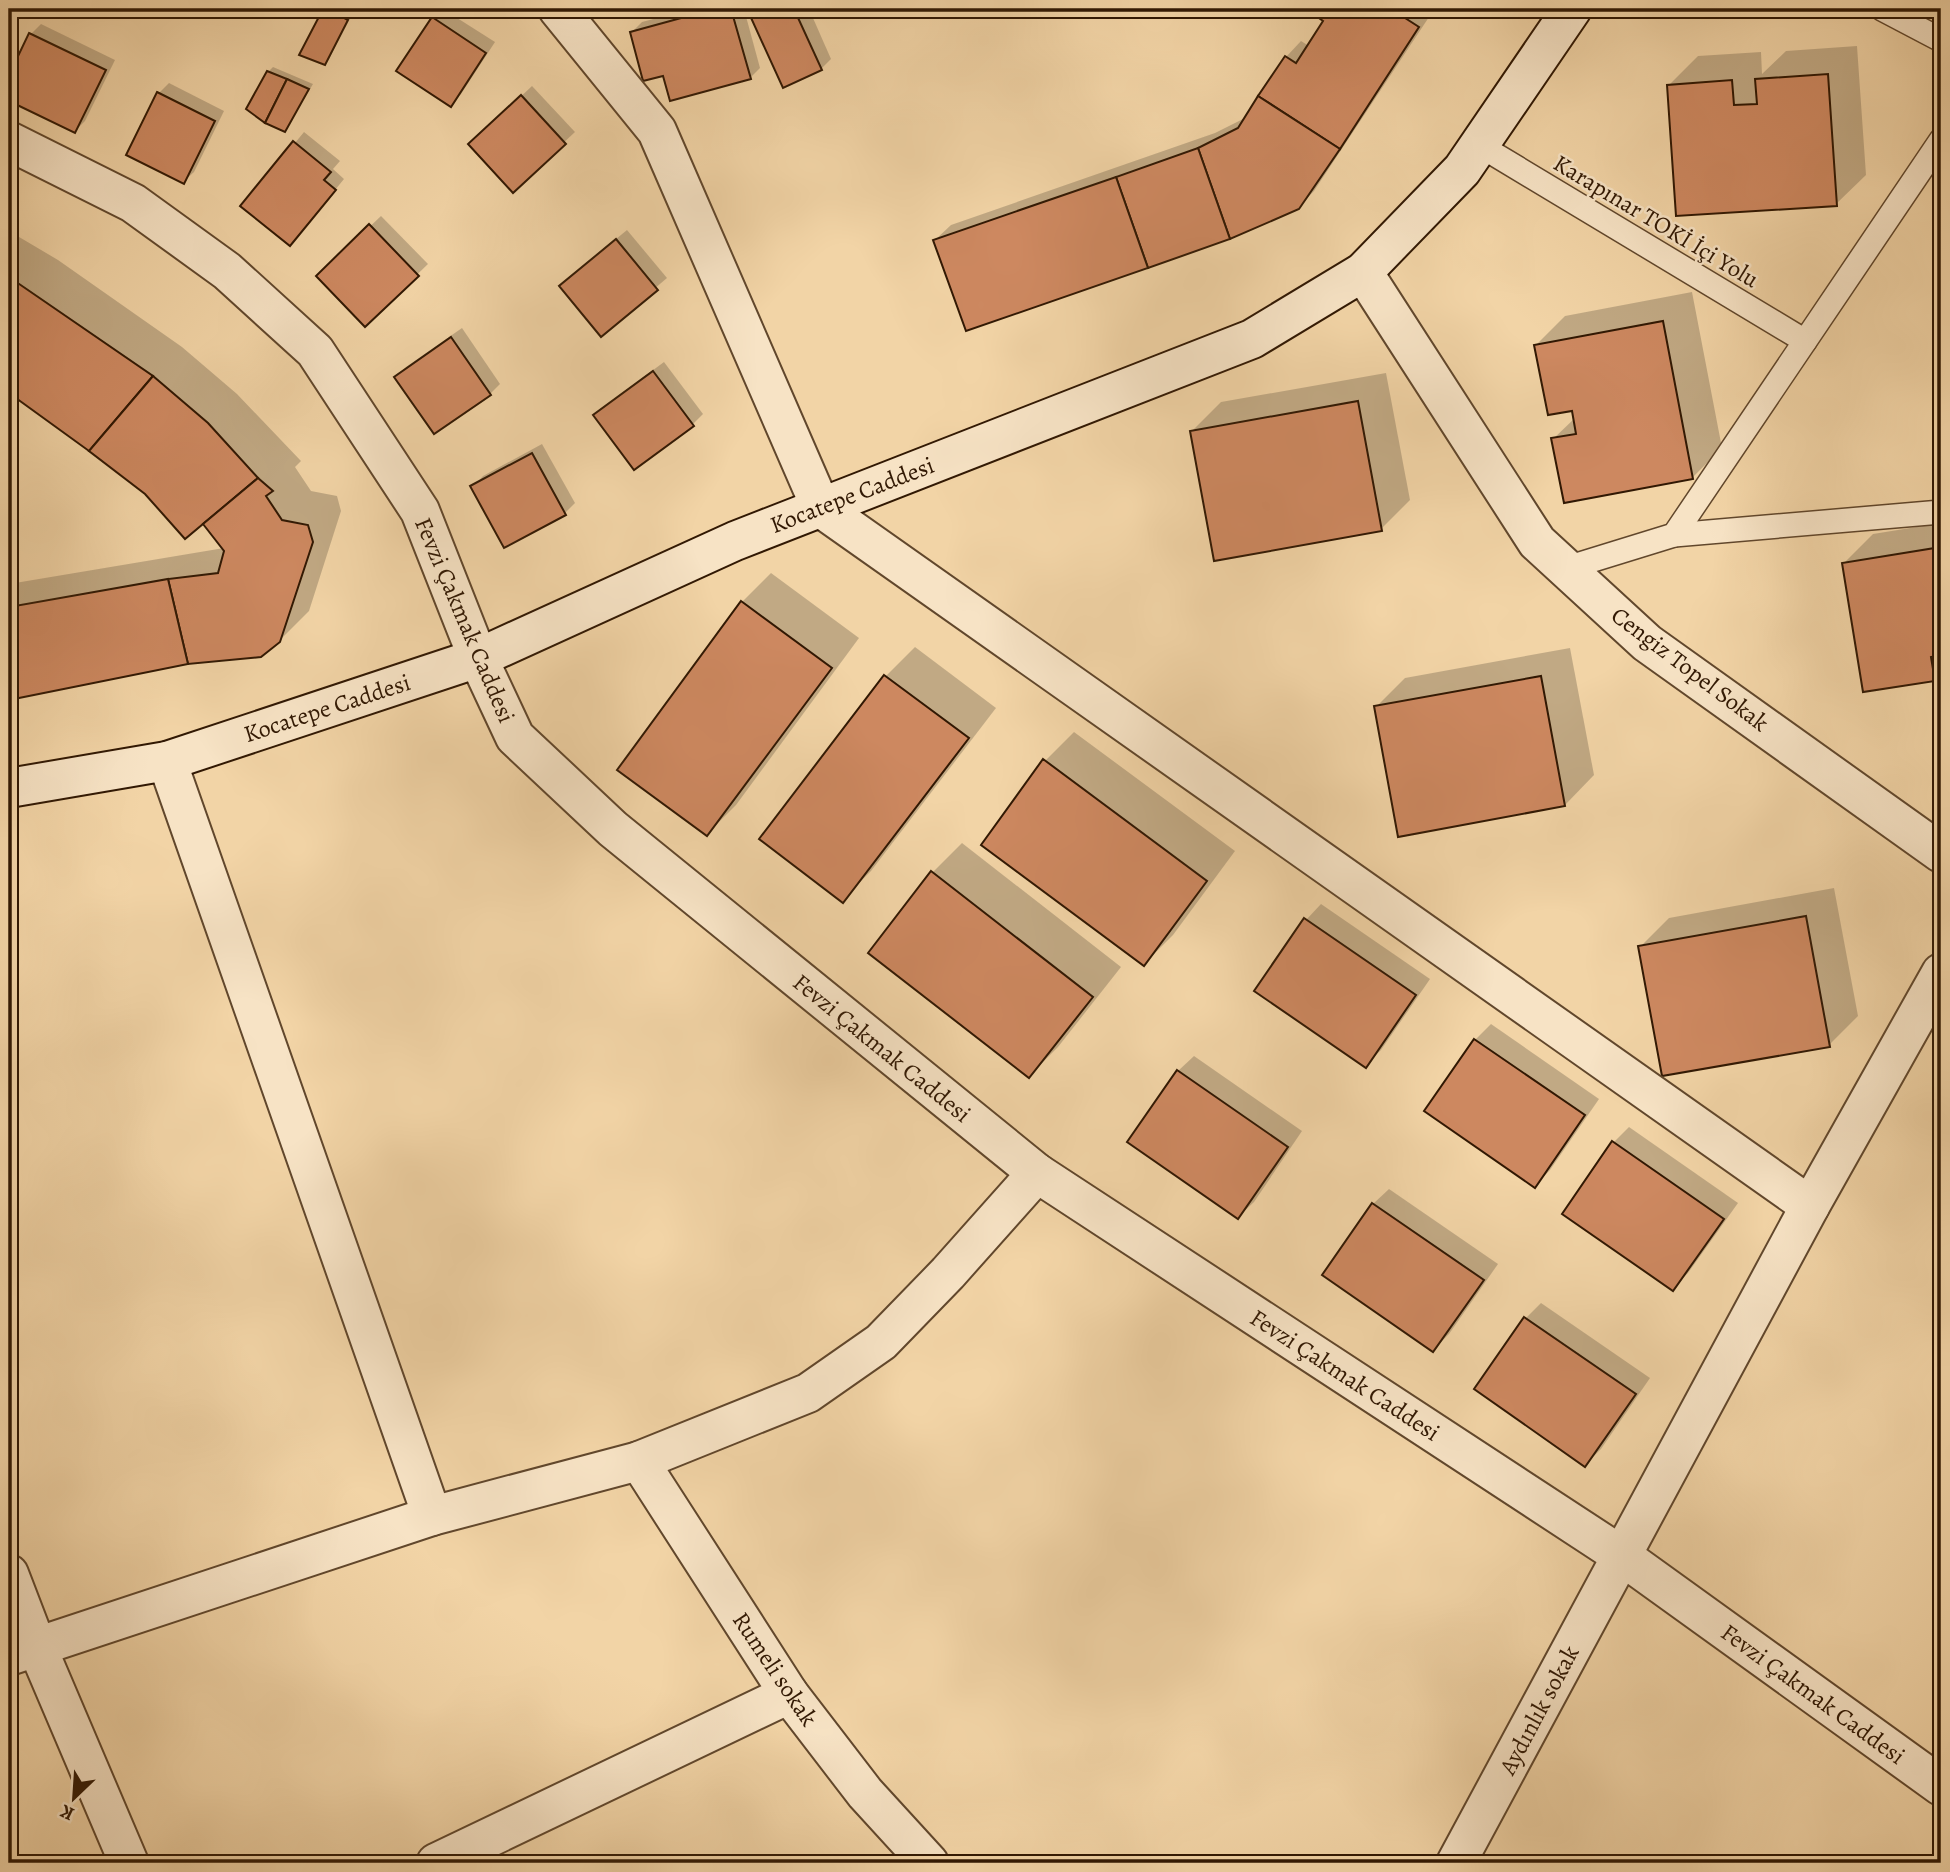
<svg xmlns="http://www.w3.org/2000/svg" width="1950" height="1872" font-family="Alegreya,serif">
	<style>
		.shadow { fill: #0003 }
		.building { fill: #cd8860; stroke: #311803; stroke-width: 2 }
		.lines { fill: none; stroke-linecap: round; stroke-linejoin: round }
		.lane-casing { stroke: #61472c; stroke-width: 26 }
		.street-casing { stroke: #61472c; stroke-width: 42 }
		.secondary-casing { stroke: #311803; stroke-width: 42 }
		.lane { stroke: #f7e3c5; stroke-width: 23 }
		.street { stroke: #f7e3c5; stroke-width: 38 }
		.secondary { stroke: #f7e3c5; stroke-width: 38 }
		.labels { text-anchor: middle; dominant-baseline: central; stroke-width: 5; stroke-linejoin: round; paint-order: stroke }
		.street-label { font-size: 24px; fill: #311803; stroke: #f7e3c5 }
	</style>
	<rect width="100%" height="100%" fill="#f2d4a6"/>
	<filter id="stains"><feTurbulence type="fractalNoise" baseFrequency=".00286" numOctaves="4"/><feColorMatrix values="0 0 0 0 .2 0 0 0 0 .09 0 0 0 0 .02 0 0 0 .5 -.17"/></filter>
	<radialGradient id="worn" r=".72"><stop offset=".6" stop-color="#630" stop-opacity="0"/><stop offset="1" stop-color="#630" stop-opacity=".3"/></radialGradient>
	<g class="shadow">
		<path d="M325 9H340L352 15 329 59 324 63 302 54Z"/>
		<path d="M443 9 495 42 461 94 451 104 433 18Z"/>
		<path d="M691 9H744L760 68 750 78 664 74 632 32 642 22Z"/>
		<path d="M749 9H809L831 59 821 69 784 85Z"/>
		<path d="M1317 9H1430L1433 11 1314 191 1298 208 935 240 951 225 1215 133 1247 117 1286 57 1301 41 1309 46 1326 20 1314 13Z"/>
		<path d="M41 24 115 60 85 121 75 131 9 99V79L31 34Z"/>
		<path d="M1857 46 1866 175 1836 204 1669 85 1698 56 1761 52 1762 74 1786 51Z"/>
		<path d="M273 67 313 84 285 130 268 72Z"/>
		<path d="M169 83 224 111 194 172 183 182 159 93Z"/>
		<path d="M532 86 575 132 513 190 481 134Z"/>
		<path d="M304 132 340 161 333 169 344 179 300 233 243 206Z"/>
		<path d="M381 216 428 264 365 325 318 276Z"/>
		<path d="M627 230 667 278 601 334 571 276Z"/>
		<path d="M9 231 58 260 182 347 237 394 301 461 295 467 311 491 337 496 341 511 309 611 279 641 188 662 9 698V584L224 548 203 522 146 493 9 390Z"/>
		<path d="M1692 292 1722 448 1693 477 1553 439 1575 418 1573 409 1536 345 1565 316Z"/>
		<path d="M462 328 500 384 490 394 435 432 396 377 406 367Z"/>
		<path d="M664 362 703 414 693 424 635 468 596 415 606 405Z"/>
		<path d="M1386 373 1410 500 1381 529 1192 431 1221 402Z"/>
		<path d="M542 444 575 503 565 513 473 487 483 476Z"/>
		<path d="M1941 523V672L1934 679 1844 563 1873 534Z"/>
		<path d="M771 573 859 638 736 805 707 834 742 602Z"/>
		<path d="M915 647 996 708 871 871 842 900 761 839 886 676Z"/>
		<path d="M1570 648 1594 775 1565 805 1376 707 1405 678Z"/>
		<path d="M1074 732 1235 851 1173 935 1144 964 1045 761Z"/>
		<path d="M962 843 1121 967 1058 1047 1029 1076 933 872Z"/>
		<path d="M1834 888 1858 1016 1829 1045 1640 947 1669 918Z"/>
		<path d="M1321 904 1430 979 1381 1050 1366 1065 1306 920Z"/>
		<path d="M1491 1024 1599 1099 1550 1170 1535 1186 1426 1110 1475 1040Z"/>
		<path d="M1194 1056 1302 1131 1254 1202 1238 1217 1178 1071Z"/>
		<path d="M1629 1127 1738 1203 1688 1273 1673 1288 1613 1143Z"/>
		<path d="M1389 1189 1498 1264 1449 1334 1433 1350 1325 1275 1373 1204Z"/>
		<path d="M1541 1303 1650 1378 1601 1449 1585 1465 1477 1389 1526 1318Z"/>
	</g>
	<g class="building">
		<path d="M323 9H328L348 20 325 65 299 55Z"/>
		<path d="M714 9H731L751 79 670 101 663 76 643 81 630 32Z"/>
		<path d="M747 9H794L822 70 783 88Z"/>
		<path d="M1314 9H1391L1419 27 1340 149 1258 96 1285 56 1296 63 1323 21 1312 13Z"/>
		<path d="M432 17 486 53 451 107 396 71Z"/>
		<path d="M29 33 106 70 75 133 9 101V75Z"/>
		<path d="M267 71 287 79 265 123 246 109Z"/>
		<path d="M1828 74 1837 206 1676 216 1667 85 1732 80 1734 105 1757 104 1755 79Z"/>
		<path d="M287 79 309 89 285 132 265 123Z"/>
		<path d="M157 92 215 121 184 184 126 155Z"/>
		<path d="M521 95 566 144 513 193 468 144Z"/>
		<path d="M1258 96 1340 149 1299 209 1230 239 1198 148 1238 128Z"/>
		<path d="M293 141 331 172 324 180 336 190 290 246 240 206Z"/>
		<path d="M1198 148 1230 239 1148 268 1116 177Z"/>
		<path d="M1116 177 1148 268 966 331 933 240Z"/>
		<path d="M369 224 419 276 365 327 316 276Z"/>
		<path d="M616 239 658 290 601 337 559 286Z"/>
		<path d="M9 277 153 376 89 451 9 393Z"/>
		<path d="M1663 321 1693 479 1564 503 1551 438 1576 434 1572 411 1548 415 1534 345Z"/>
		<path d="M451 337 491 395 434 434 394 377Z"/>
		<path d="M653 371 694 426 634 470 593 415Z"/>
		<path d="M153 376 208 423 258 478 185 539 145 494 89 451Z"/>
		<path d="M1358 401 1382 531 1214 561 1190 431Z"/>
		<path d="M532 453 566 515 504 548 470 486Z"/>
		<path d="M258 478 273 491 266 496 282 520 308 525 313 542 280 642 261 657 188 664 168 579 218 573 224 551 203 524Z"/>
		<path d="M1941 547V655L1931 657 1935 681 1863 692 1842 563Z"/>
		<path d="M168 579 188 664 9 700V607Z"/>
		<path d="M741 601 832 668 707 836 617 770Z"/>
		<path d="M884 675 969 738 843 903 759 839Z"/>
		<path d="M1541 676 1565 806 1398 837 1374 706Z"/>
		<path d="M1043 759 1207 881 1144 966 981 845Z"/>
		<path d="M931 871 1093 997 1029 1078 868 953Z"/>
		<path d="M1806 916 1830 1047 1662 1076 1638 946Z"/>
		<path d="M1304 918 1416 995 1366 1068 1254 991Z"/>
		<path d="M1474 1039 1585 1115 1535 1188 1424 1111Z"/>
		<path d="M1177 1070 1288 1147 1238 1219 1127 1142Z"/>
		<path d="M1612 1141 1724 1219 1673 1291 1562 1214Z"/>
		<path d="M1372 1203 1484 1280 1433 1352 1322 1275Z"/>
		<path d="M1524 1317 1636 1394 1585 1467 1474 1389Z"/>
	</g>
	<g class="lines">
		<defs>
			<g id="lane">
				<path d="M1882 9 1941 40"/>
				<path d="M1479 145 1805 341"/>
				<path d="M1674 535 1941 512"/>
				<path d="M1567 568 1674 535 1941 140"/>
			</g>
			<g id="street">
				<path d="M558 9 657 131 821 508 1810 1206"/>
				<path d="M9 141 133 203 227 271 315 351 420 511 478 658 515 737 613 829 1037 1173 1622 1556 1941 1786"/>
				<path d="M1363 272 1537 542 1647 643 1941 853"/>
				<path d="M167 761 432 1516"/>
				<path d="M639 1461 789 1694 865 1793 929 1863"/>
				<path d="M9 1574 37 1647 129 1863"/>
				<path d="M9 1656 432 1516 639 1461 808 1393 881 1342 948 1273 1037 1173"/>
				<path d="M436 1863 789 1694"/>
				<path d="M1456 1863 1810 1206 1941 973"/>
			</g>
			<path id="secondary" d="M9 788 167 761 478 658 735 541 1252 339 1363 272 1462 170 1572 9"/>
		</defs>
		<use href="#lane" class="lane-casing"/>
		<use href="#street" class="street-casing"/>
		<use href="#secondary" class="secondary-casing"/>
		<use href="#lane" class="lane"/>
		<use href="#street" class="street"/>
		<use href="#secondary" class="secondary"/>
	</g>
	<g class="labels">
		<g class="street-label">
			<text transform="translate(1656 221) rotate(31)">Karapınar TOKİ İçi Yolu</text>
			<text transform="translate(852 495) rotate(-21)">Kocatepe Caddesi</text>
			<text transform="translate(465 620) rotate(67)">Fevzi Çakmak Caddesi</text>
			<text transform="translate(1690 669) rotate(37)">Cengiz Topel Sokak</text>
			<text transform="translate(327 708) rotate(-18)">Kocatepe Caddesi</text>
			<text transform="translate(882 1048) rotate(39)">Fevzi Çakmak Caddesi</text>
			<text transform="translate(1345 1375) rotate(33)">Fevzi Çakmak Caddesi</text>
			<text transform="translate(775 1669) rotate(56)">Rumeli sokak</text>
			<text transform="translate(1813 1694) rotate(36)">Fevzi Çakmak Caddesi</text>
			<text transform="translate(1539 1710) rotate(-62)">Aydınlık sokak</text>
		</g>
	</g>
	<rect width="1950" height="1872" fill="none" stroke="#f2d4a6" stroke-width="35"/>
	<rect x="10" y="10" width="1929" height="1851" fill="none" stroke="#311803" stroke-width="3.5"/>
	<rect x="18" y="18" width="1915" height="1837" fill="none" stroke="#311803" stroke-width="2"/>
	<g transform="translate(74 1798) rotate(205)" stroke="#f7e3c5" stroke-width="5" paint-order="stroke">
	<path d="M0-5L12 26L0 18L-12 26Z" fill="#311803"/>
	<text y="-10" font-size="19" font-weight="bold" text-anchor="middle" fill="#311803">K</text>
	</g>
	<rect width="100%" height="100%" filter="url(#stains)"/>
	<rect width="100%" height="100%" fill="url(#worn)"/>
</svg>
